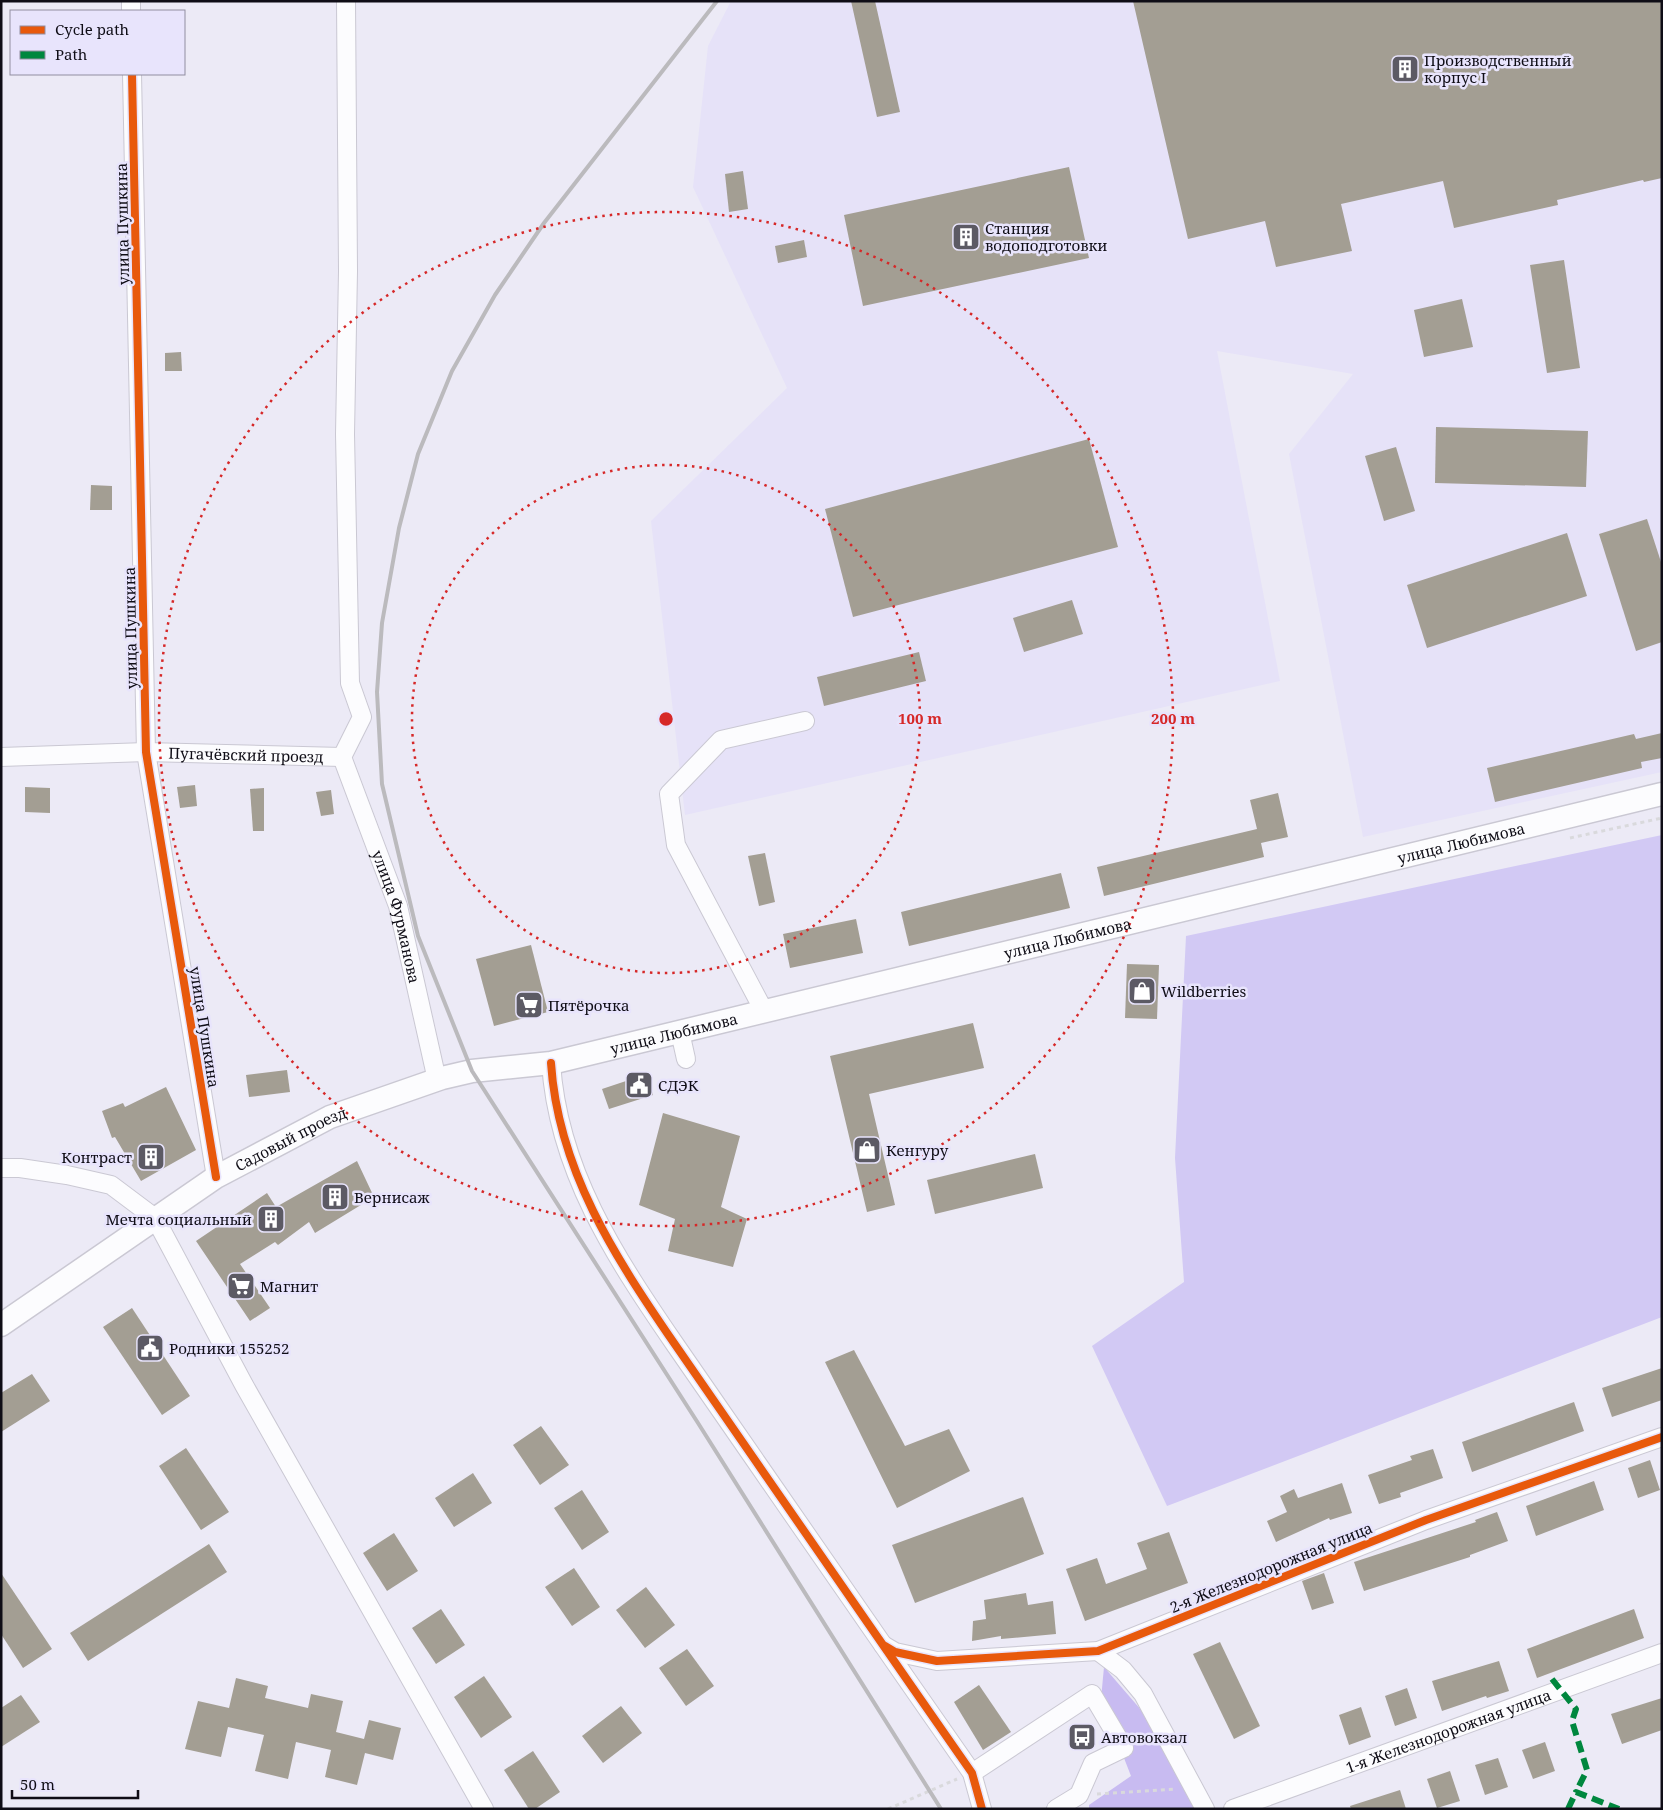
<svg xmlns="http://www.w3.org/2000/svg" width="1663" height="1810" font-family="'Noto Serif',serif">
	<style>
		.built { fill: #e6e2f8 }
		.green { fill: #d2c9f4 }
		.forest { fill: #c8bbf1 }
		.building { fill: #a39e93 }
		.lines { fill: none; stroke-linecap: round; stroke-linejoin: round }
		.minor-casing { stroke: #cac8d3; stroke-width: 20 }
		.major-casing { stroke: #cac8d3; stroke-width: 25 }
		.path { stroke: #d9d9dc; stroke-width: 3; stroke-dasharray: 4 4; stroke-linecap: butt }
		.minor { stroke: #fcfcfe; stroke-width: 18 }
		.major { stroke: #fcfcfe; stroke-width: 22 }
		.rail { stroke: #bbbabd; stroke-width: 4 }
		.quiet { stroke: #00873e; stroke-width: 6; stroke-dasharray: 12 6; stroke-linecap: butt }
		.cycleway-casing { stroke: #e8e4fc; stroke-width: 11 }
		.cycleway { stroke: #e8590c; stroke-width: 8 }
		.ring { fill: none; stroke: #d62828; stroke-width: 2.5; stroke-dasharray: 2.5 5 }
		.labels { text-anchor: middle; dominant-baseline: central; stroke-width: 5; stroke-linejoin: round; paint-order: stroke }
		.poi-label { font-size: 15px; fill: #0f0d16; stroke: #e8e4fc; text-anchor: start }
		.street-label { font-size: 15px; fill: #0f0d16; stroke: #e8e4fc }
		.centre { fill: #d62828; stroke: #e8e4fc; stroke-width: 2.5 }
		.ring-label { font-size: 15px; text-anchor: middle; font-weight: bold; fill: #d62828; stroke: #e8e4fc; stroke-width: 5; stroke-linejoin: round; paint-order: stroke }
	</style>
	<rect width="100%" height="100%" fill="#eceaf6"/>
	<path class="built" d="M731 1H1662V772L1363 837 1289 454 1353 374 1217 351 1280 681 685 815 651 521 787 388 693 187 708 46Z"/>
	<path class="green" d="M1662 835V1317L1167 1506 1092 1346 1184 1282 1175 1158 1186 936Z"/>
	<path class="forest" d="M1104 1667 1148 1718 1182 1777 1195 1809H1089V1805L1131 1776 1101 1699Z"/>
	<g class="building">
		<path d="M851 1H875L900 112 877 117Z"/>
		<path d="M1133 1H1662V178L1644 182 1643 180 1557 200 1558 205 1454 228 1443 181 1341 204 1352 251 1276 267 1265 221 1188 239Z"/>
		<path d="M1069 167 1089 258 863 306 844 215Z"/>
		<path d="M743 171 748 209 729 212 725 174Z"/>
		<path d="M804 240 807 257 778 263 775 246Z"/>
		<path d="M1564 260 1580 368 1547 373 1530 265Z"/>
		<path d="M1462 299 1473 347 1424 357 1414 310Z"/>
		<path d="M181 352 182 371H165V353Z"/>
		<path d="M1436 427 1588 431 1586 487 1435 483Z"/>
		<path d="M1089 439 1118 547 853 617 825 509Z"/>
		<path d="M1396 447 1415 511 1384 521 1365 456Z"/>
		<path d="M91 485 112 486V510H90Z"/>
		<path d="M1647 519 1662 565V642L1636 651 1599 534Z"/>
		<path d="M1567 533 1587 596 1427 648 1407 585Z"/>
		<path d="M1072 600 1083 634 1024 652 1013 618Z"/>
		<path d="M919 652 926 681 824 706 817 677Z"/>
		<path d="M1662 733V758L1641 762 1642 768 1495 802 1487 768 1634 734 1636 739Z"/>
		<path d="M195 785 197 806 180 808 177 787Z"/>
		<path d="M25 787 50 788V813L25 812Z"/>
		<path d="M264 788V831H253L250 789Z"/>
		<path d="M331 790 334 814 321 816 316 792Z"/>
		<path d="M1278 793 1288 837 1261 843 1264 857 1104 896 1097 867 1257 829 1250 800Z"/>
		<path d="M765 853 775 902 759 906 748 856Z"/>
		<path d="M1061 873 1070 908 909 946 901 912Z"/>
		<path d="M856 919 863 953 790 968 783 934Z"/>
		<path d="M531 945 548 1012 494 1026 476 959Z"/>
		<path d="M1127 964 1159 965 1157 1019 1125 1018Z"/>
		<path d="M973 1023 984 1068 869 1094 895 1205 867 1212 830 1056Z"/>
		<path d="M287 1070 290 1092 249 1097 246 1075Z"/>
		<path d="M647 1074 653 1095 609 1109 602 1089Z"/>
		<path d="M166 1087 196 1150 141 1181 115 1137 112 1138 102 1111 123 1103 125 1107Z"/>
		<path d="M663 1113 740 1136 721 1207 747 1219 733 1267 668 1251 675 1219 639 1205Z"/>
		<path d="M1035 1154 1043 1188 935 1214 927 1180Z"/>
		<path d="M357 1161 374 1197 315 1233 309 1222 278 1245 275 1242 240 1264 270 1308 250 1321 196 1241 267 1193 276 1207Z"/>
		<path d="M132 1308 190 1396 162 1415 103 1327Z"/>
		<path d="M854 1350 905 1446 949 1429 970 1471 897 1508 825 1362Z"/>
		<path d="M1662 1368V1400L1612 1417 1602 1388Z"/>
		<path d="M32 1374 50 1401 1 1432V1393Z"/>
		<path d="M1574 1402 1584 1431 1472 1472 1462 1442Z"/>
		<path d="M541 1426 569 1465 540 1485 513 1445Z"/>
		<path d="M186 1448 229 1512 201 1530 159 1466Z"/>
		<path d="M1433 1449 1443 1478 1400 1493 1401 1497 1379 1504 1368 1475 1412 1460 1410 1456Z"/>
		<path d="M1650 1460 1660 1490 1638 1498 1628 1468Z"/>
		<path d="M473 1473 492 1503 454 1527 435 1498Z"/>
		<path d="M1594 1481 1604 1510 1536 1536 1526 1506Z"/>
		<path d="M1342 1483 1352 1513 1330 1520 1329 1518 1276 1542 1267 1521 1287 1512 1280 1496 1294 1489 1298 1498Z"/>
		<path d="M582 1490 609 1532 582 1550 554 1508Z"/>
		<path d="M1023 1497 1044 1554 915 1603 892 1545Z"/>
		<path d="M1497 1512 1508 1541 1470 1555V1557L1364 1591 1354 1562 1476 1522 1475 1520Z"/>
		<path d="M1169 1532 1188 1583 1085 1621 1066 1569 1097 1558 1106 1584 1147 1569 1137 1543Z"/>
		<path d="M394 1533 418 1571 387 1591 363 1553Z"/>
		<path d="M209 1544 227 1572 88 1661 70 1633Z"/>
		<path d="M574 1568 600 1607 572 1626 545 1587Z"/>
		<path d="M1 1573 52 1649 23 1668 1 1634Z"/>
		<path d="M1324 1573 1334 1603 1312 1610 1302 1581Z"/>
		<path d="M646 1587 675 1625 645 1648 616 1610Z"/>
		<path d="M1026 1593 1028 1605 1053 1601 1056 1634 1001 1639V1636L972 1641 973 1621 986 1619 984 1600Z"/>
		<path d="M441 1609 465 1645 436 1664 412 1628Z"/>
		<path d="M1634 1609 1644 1638 1537 1678 1527 1649Z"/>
		<path d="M1220 1642 1260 1726 1234 1739 1193 1654Z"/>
		<path d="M687 1649 714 1686 686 1706 659 1668Z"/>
		<path d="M1499 1661 1509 1691 1487 1698 1486 1696 1442 1711 1432 1681Z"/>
		<path d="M484 1676 512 1717 481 1738 454 1697Z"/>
		<path d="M236 1678 268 1686 265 1698 308 1708 311 1694 343 1701 336 1732 364 1739 369 1720 401 1728 393 1760 365 1753 357 1785 325 1777 331 1750 296 1742 288 1779 255 1771 264 1735 228 1727 221 1757 185 1749 198 1701 229 1708Z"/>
		<path d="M979 1685 1011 1732 983 1750 954 1702Z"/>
		<path d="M1407 1688 1417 1718 1395 1726 1385 1696Z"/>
		<path d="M21 1695 40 1722 1 1747V1708Z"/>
		<path d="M1662 1698V1730L1622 1744 1611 1714Z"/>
		<path d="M621 1706 642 1733 603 1763 582 1736Z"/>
		<path d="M1361 1707 1371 1737 1349 1745 1339 1715Z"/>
		<path d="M1545 1742 1555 1771 1533 1779 1522 1750Z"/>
		<path d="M533 1751 560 1792 535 1809H529L504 1770Z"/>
		<path d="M1498 1758 1508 1787 1485 1795 1475 1765Z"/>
		<path d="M1450 1771 1460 1801 1437 1808 1427 1779Z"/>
		<path d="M1400 1790 1406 1809H1351L1350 1806Z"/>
	</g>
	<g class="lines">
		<defs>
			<g id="minor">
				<path d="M131 1V11"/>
				<path d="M132 74 146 752 216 1177"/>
				<path id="s1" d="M1 757 146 752 342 757"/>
				<path d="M342 757 362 717 350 683 345 434 348 271 346 1"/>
				<path id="s2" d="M342 757 398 906 437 1080"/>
				<path d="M764 1011 676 845 669 794 721 740 805 721"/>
				<path d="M680 1032 686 1059"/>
				<path d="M551 1063C558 1170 615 1257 674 1343 702 1383 729 1423 757 1463 829 1567 900 1670 972 1773L982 1809"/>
				<path d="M1 1168H20L67 1175 111 1185 155 1218 244 1385 484 1809"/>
				<path d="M883 1645 895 1652 937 1661 1098 1651 1426 1520 1662 1437"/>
				<path d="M1098 1651 1123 1670 1143 1694 1205 1809"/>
				<path d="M972 1773 1092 1694 1124 1748 1093 1763 1079 1795 1056 1809"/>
				<path id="s3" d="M1233 1809 1662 1653"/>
			</g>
			<g id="major">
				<path id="s4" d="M1 1325 216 1177 330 1117 442 1078 472 1071 551 1063 1662 794"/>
			</g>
		</defs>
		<use href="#minor" class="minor-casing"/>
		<use href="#major" class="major-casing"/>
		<g class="path">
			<path d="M1570 838 1662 818"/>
			<path d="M1097 1794 1176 1789"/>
			<path d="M888 1809 957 1779"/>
		</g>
		<use href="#minor" class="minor"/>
		<use href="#major" class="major"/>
		<path class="rail" d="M717 1 544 223 495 295 452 371 418 454 399 528 382 623 377 692 382 784 418 936 472 1071 698 1423 941 1809"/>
		<g class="quiet">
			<path d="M1552 1679 1576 1709 1572 1721 1587 1770 1576 1792"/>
			<path d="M1568 1809 1576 1792 1619 1809"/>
		</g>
		<defs>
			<g id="cycleway">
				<path d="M132 74 146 752 216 1177"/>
				<path d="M551 1063C558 1170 615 1257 674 1343 702 1383 729 1423 757 1463 829 1567 900 1670 972 1773L982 1809"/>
				<path d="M885 1646 895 1652 937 1661 1098 1651 1426 1520 1662 1437"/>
			</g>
		</defs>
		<use href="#cycleway" class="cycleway-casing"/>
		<use href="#cycleway" class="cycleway"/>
	</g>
	<g class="ring">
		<circle cx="666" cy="719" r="254"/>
		<circle cx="666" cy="719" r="507"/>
	</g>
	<defs>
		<symbol id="building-square" viewBox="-11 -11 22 22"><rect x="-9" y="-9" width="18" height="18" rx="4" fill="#5c5a64" stroke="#e8e4fc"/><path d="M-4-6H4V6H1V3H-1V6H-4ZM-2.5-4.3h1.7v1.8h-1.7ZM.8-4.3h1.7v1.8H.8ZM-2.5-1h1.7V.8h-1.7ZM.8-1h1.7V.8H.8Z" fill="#fff"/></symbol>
		<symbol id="shop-square" viewBox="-11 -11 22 22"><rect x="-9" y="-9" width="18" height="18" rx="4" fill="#5c5a64" stroke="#e8e4fc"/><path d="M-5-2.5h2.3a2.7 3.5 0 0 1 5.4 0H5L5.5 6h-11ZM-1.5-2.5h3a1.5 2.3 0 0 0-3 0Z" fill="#fff"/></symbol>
		<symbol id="supermarket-square" viewBox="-11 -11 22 22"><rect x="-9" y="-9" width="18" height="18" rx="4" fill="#5c5a64" stroke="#e8e4fc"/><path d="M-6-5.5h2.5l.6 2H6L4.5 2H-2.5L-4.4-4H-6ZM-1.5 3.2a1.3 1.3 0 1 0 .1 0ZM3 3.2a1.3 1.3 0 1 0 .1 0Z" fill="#fff"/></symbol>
		<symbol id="civic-square" viewBox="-11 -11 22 22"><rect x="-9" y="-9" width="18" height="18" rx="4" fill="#5c5a64" stroke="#e8e4fc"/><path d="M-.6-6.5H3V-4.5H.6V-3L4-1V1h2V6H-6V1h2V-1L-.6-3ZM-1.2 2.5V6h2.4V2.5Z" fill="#fff"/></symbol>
		<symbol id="bus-square" viewBox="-11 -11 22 22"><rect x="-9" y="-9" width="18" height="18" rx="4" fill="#5c5a64" stroke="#e8e4fc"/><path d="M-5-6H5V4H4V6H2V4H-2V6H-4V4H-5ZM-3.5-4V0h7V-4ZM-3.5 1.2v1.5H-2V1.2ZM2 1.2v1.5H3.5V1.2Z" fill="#fff"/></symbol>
	</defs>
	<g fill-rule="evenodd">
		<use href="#building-square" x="1389" y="53" width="32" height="32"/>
		<use href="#building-square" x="950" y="221" width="32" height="32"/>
		<use href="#shop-square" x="1126" y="975" width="32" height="32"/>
		<use href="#supermarket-square" x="513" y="989" width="32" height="32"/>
		<use href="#civic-square" x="623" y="1069" width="32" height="32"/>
		<use href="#shop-square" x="851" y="1134" width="32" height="32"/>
		<use href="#building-square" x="135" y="1141" width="32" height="32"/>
		<use href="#building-square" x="319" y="1181" width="32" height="32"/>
		<use href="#building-square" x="255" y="1203" width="32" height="32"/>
		<use href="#supermarket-square" x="225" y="1270" width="32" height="32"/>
		<use href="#civic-square" x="134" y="1332" width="32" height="32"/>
		<use href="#bus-square" x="1066" y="1721" width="32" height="32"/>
	</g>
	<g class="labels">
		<g class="poi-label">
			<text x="1424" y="60">Производственный<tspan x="1424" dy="17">корпус I</tspan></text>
			<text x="985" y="228">Станция<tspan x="985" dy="17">водоподготовки</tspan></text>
			<text x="1161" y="991">Wildberries</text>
			<text x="548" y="1005">Пятёрочка</text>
			<text x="658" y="1085">СДЭК</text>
			<text x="886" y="1150">Кенгуру</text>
			<text x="132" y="1157" text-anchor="end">Контраст</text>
			<text x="354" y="1197">Вернисаж</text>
			<text x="252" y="1219" text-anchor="end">Мечта социальный</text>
			<text x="260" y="1286">Магнит</text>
			<text x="169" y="1348">Родники 155252</text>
			<text x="1101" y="1737">Автовокзал</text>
		</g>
		<g class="street-label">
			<text transform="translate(122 224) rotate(-91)">улица Пушкина</text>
			<text transform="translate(130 628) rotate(-91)">улица Пушкина</text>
			<text stroke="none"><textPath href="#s1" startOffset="245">Пугачёвский проезд</textPath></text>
			<text stroke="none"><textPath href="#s4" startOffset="1555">улица Любимова</textPath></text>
			<text stroke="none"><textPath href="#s2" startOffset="169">улица Фурманова</textPath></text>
			<text stroke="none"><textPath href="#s4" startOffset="1150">улица Любимова</textPath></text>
			<text transform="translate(205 1027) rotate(81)">улица Пушкина</text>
			<text stroke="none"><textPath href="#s4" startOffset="745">улица Любимова</textPath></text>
			<text stroke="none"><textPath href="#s4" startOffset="345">Садовый проезд</textPath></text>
			<text transform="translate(1271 1567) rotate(-22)">2-я Железнодорожная улица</text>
			<text stroke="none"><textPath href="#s3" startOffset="229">1-я Железнодорожная улица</textPath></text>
		</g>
	</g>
	<circle cx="666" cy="719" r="8" class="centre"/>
	<g class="ring-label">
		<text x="920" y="724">100 m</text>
		<text x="1173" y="724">200 m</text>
	</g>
	<rect width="1663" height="1810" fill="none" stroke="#0f0d16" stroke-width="5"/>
	<rect x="10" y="10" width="175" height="65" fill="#e8e4fc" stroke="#918ea0"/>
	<rect x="20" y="26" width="25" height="8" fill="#e8590c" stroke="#918ea0"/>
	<text x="55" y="35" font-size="15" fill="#0f0d16">Cycle path</text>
	<rect x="20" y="51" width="25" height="8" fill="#00873e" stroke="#918ea0"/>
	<text x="55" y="60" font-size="15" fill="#0f0d16">Path</text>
	<path d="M12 1790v8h126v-8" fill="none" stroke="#0f0d16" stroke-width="2.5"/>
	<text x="20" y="1790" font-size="15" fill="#0f0d16" stroke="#e8e4fc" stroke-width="4" paint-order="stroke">50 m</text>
</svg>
